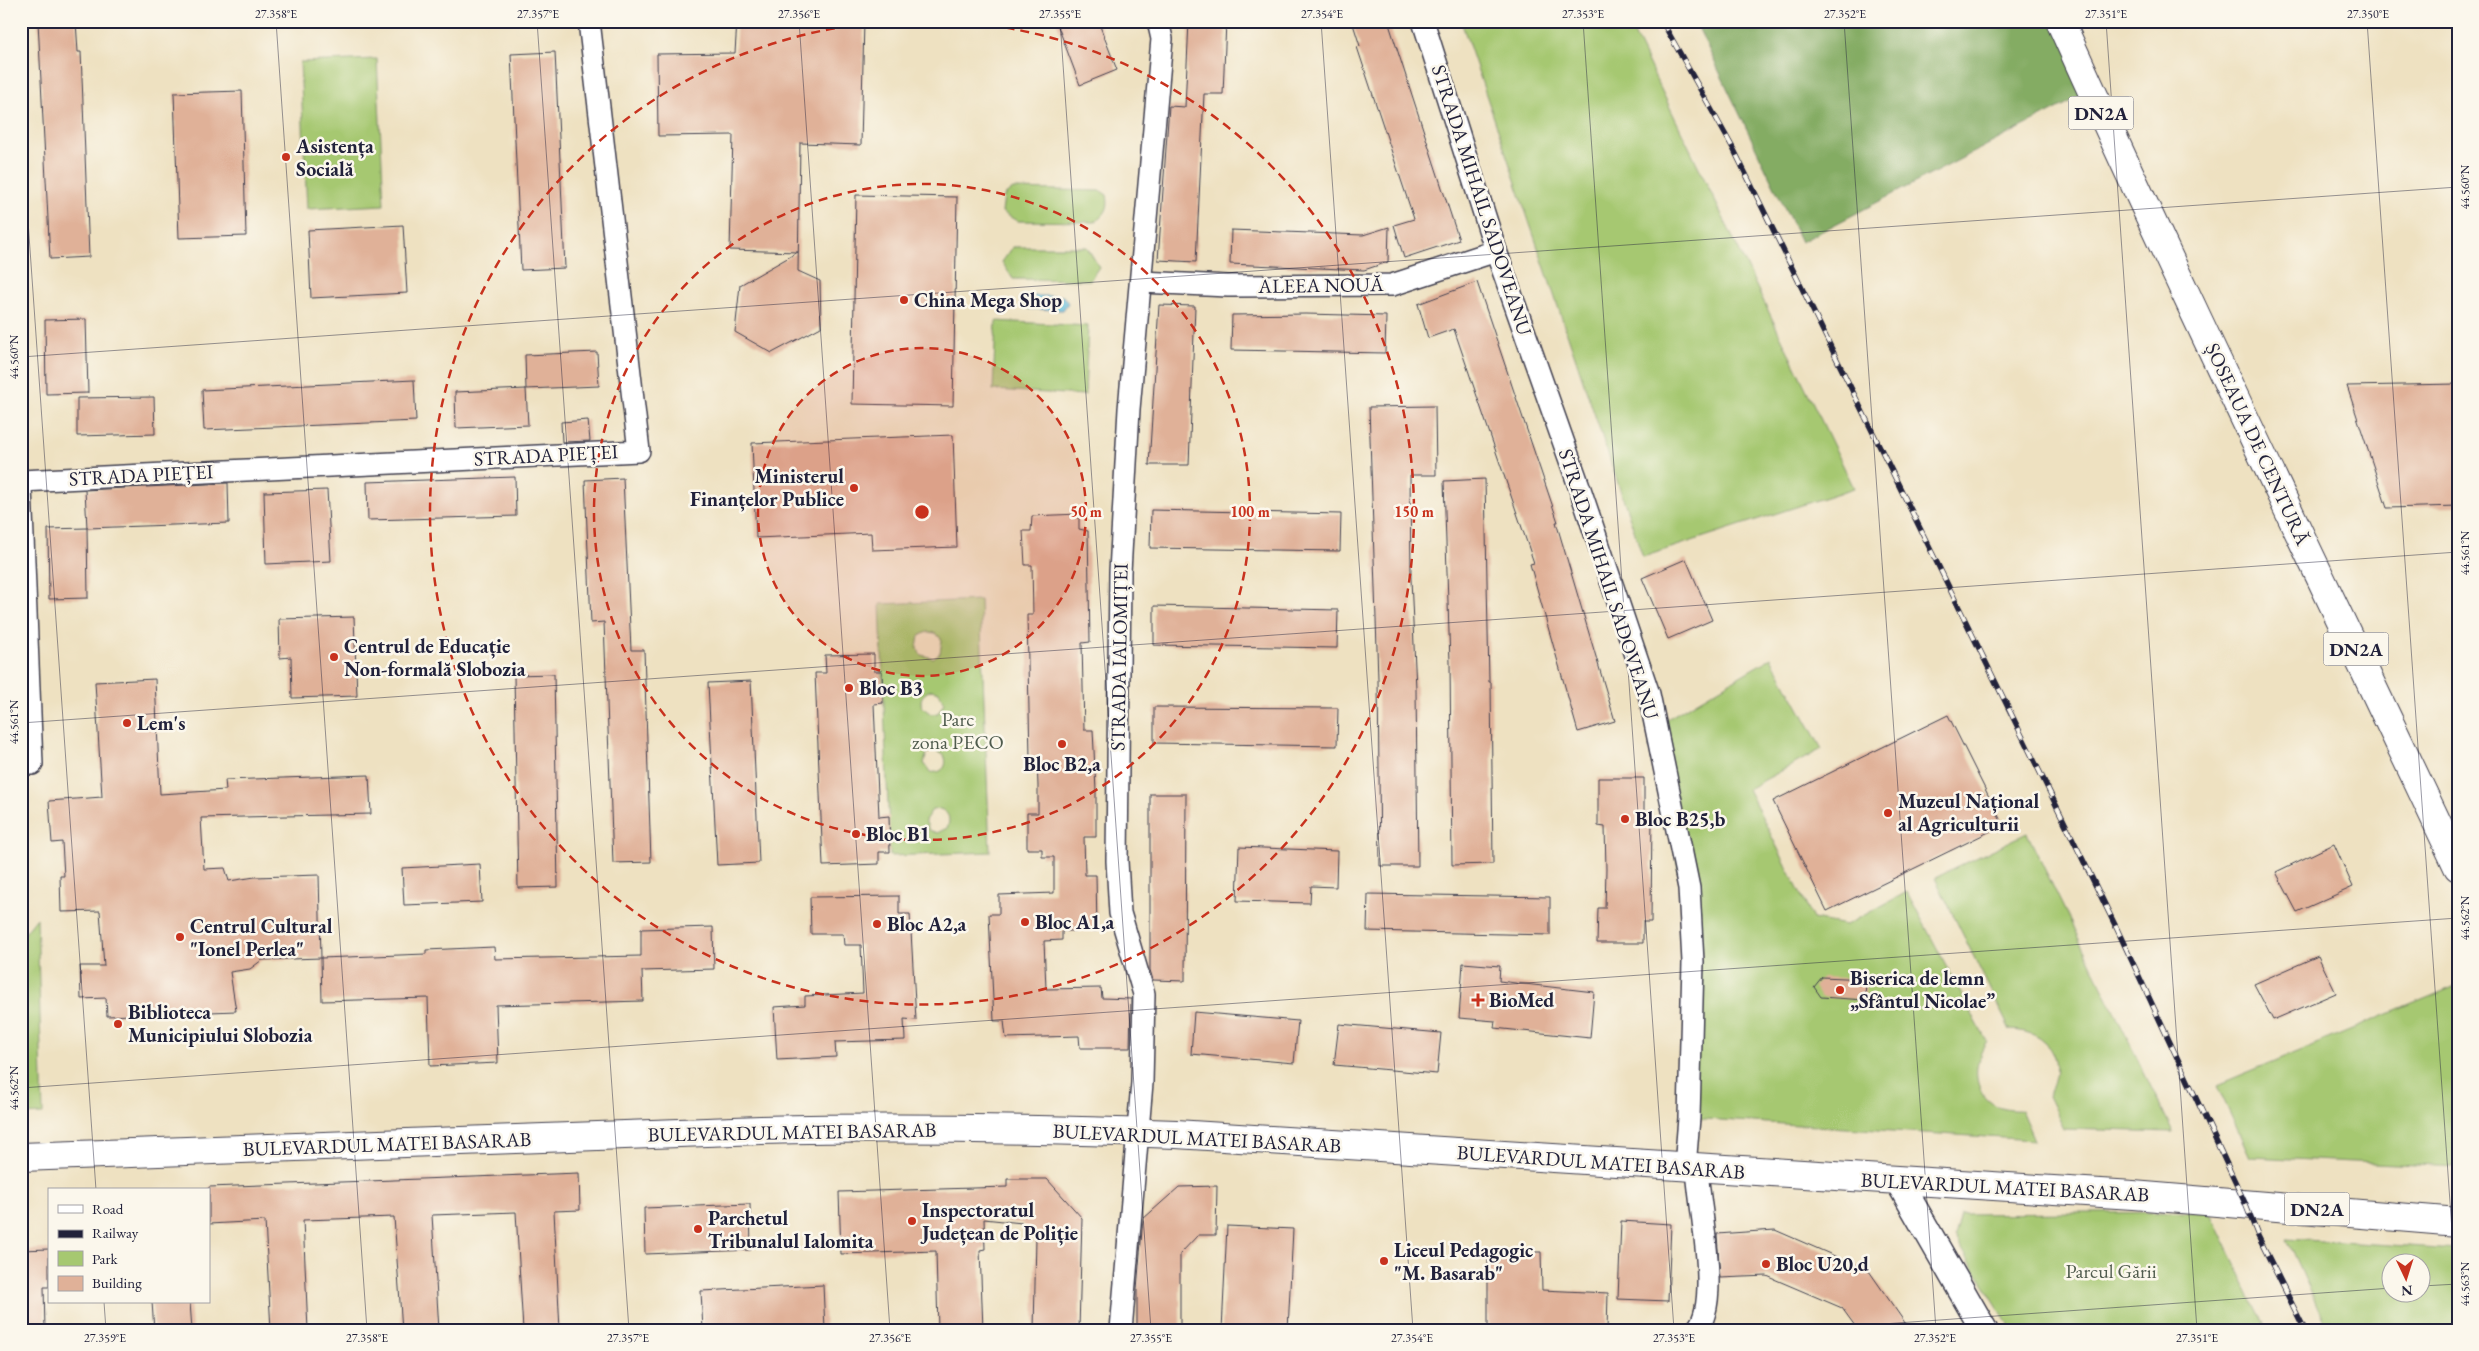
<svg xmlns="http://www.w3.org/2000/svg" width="2479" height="1351" font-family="'EB Garamond',serif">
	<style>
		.green { fill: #a6c871; stroke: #647556; fill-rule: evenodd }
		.forest { fill: #84ac63; stroke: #53674f }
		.water { fill: #5bbada; stroke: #3e6e8a }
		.building { fill: #e0b198 }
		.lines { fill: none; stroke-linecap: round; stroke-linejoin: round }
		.minor-casing { stroke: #413f4f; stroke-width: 24 }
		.tertiary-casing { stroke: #413f4f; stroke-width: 29 }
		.primary-casing { stroke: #413f4f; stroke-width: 30 }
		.trunk-casing { stroke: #413f4f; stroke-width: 30 }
		.minor { stroke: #fff; stroke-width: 21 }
		.tertiary { stroke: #fff; stroke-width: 26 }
		.primary { stroke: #fff; stroke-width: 28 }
		.trunk { stroke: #fff; stroke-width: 28 }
		.rail-casing { stroke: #22223b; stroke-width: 5.5 }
		.rail { stroke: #fbf7ec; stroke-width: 4; stroke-dasharray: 11; stroke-linecap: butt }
		.ticks { fill: none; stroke: #22223b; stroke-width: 1; stroke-opacity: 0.45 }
		.ring { fill: none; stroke: #c8321e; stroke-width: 2.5; stroke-dasharray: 9 6 }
		.poi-dot { fill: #c8321e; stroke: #fbf7ec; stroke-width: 2 }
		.labels { text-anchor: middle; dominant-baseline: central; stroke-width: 5; stroke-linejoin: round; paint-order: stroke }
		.shield { fill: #fbf7ec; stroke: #636270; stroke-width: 1 }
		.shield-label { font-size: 19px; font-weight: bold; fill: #22223b }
		.poi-label { font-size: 20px; font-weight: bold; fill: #22223b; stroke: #fbf7ec; text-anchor: start }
		.street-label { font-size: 20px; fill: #22223b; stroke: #fbf7ec }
		.park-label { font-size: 20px; fill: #505c4e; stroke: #fbf7ec }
		.centre { fill: #c8321e; stroke: #fbf7ec; stroke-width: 2.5 }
		.ring-label { font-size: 15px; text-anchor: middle; font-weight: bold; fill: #c8321e; stroke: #fbf7ec; stroke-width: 5; stroke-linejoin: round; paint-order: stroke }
		.neatline { fill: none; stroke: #22223b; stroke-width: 2 }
		.ticks-label { font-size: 12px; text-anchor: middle; fill: #22223b }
	</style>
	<rect width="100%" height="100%" fill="#fbf7ec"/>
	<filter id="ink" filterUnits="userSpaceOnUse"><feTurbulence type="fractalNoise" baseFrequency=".02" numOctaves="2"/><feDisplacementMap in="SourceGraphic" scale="10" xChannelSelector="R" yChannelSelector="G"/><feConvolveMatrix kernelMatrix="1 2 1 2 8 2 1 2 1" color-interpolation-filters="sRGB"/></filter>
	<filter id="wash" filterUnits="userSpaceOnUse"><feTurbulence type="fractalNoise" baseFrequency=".0096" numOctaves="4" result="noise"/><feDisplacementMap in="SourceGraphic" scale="20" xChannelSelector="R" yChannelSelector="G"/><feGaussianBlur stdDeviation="1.12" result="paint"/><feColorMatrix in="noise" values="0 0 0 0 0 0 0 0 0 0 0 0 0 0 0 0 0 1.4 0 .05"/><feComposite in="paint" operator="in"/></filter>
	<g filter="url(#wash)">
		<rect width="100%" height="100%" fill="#eee1c1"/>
		<g class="green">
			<path d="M1461 21H1628L1854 488 1643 557Z"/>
			<path d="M377 59 384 205 307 209 300 62Z"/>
			<path d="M1013 189 1101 191 1107 195C1110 209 1105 214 1095 222L1017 221 1002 212 1004 196Z"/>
			<path d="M1013 247H1087L1099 267 1090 280 1013 279 1002 262Z"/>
			<path d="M996 321 1088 326 1085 395 993 390Z"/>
			<path d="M980 600 990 852 890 856 880 604ZM927 632 936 633 942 640 940 653 933 658 921 655 917 648 919 636ZM932 690 939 692 944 703 938 713 931 714 922 707C919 698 923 693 932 690ZM934 750 944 755C949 766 942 774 930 772L924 763 927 753ZM940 809C949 812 951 820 947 828L937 833 929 830 925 820 932 810Z"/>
			<path d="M1771 658 1822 749 1748 789 1813 919 1846 925 1907 892 1987 1042C1965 1073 1979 1113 2021 1110L2034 1140 1689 1118 1693 962 1655 726Z"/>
			<path d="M2027 833 2173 1132 2064 1129 2048 1096C2067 1061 2050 1031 2010 1030L1935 878Z"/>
			<path d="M37 918 43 1114 21 1115V938Z"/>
			<path d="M2458 985V1167L2250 1157 2217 1085Z"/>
			<path d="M2210 1212 2267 1330H2012L1954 1236 1960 1214Z"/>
			<path d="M2287 1239 2458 1249V1330H2328ZM2392 1264H2422V1294H2392Z"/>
		</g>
		<path class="forest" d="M1695 21H2070L2099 87 1801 242Z"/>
		<path class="water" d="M1028 296H1063L1068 303 1063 310 1028 309 1022 301Z"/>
		<g id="blocks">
			<g class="building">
				<path d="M38 21H76L78 52H81L89 257 50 259Z"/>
				<path d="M737 21H864L861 145 800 143 798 271 820 281 821 327 772 353 735 332 740 285 798 252 730 250 733 135 658 136 657 54 735 53Z"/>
				<path d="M1056 21H1098L1117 70 1080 85Z"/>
				<path d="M1189 21H1226L1223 94H1204L1196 262 1158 260 1169 106 1185 107Z"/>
				<path d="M1352 21H1388L1459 240 1404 258 1394 225 1414 219 1357 47 1360 46Z"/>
				<path d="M555 52 565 268 521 270 511 54Z"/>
				<path d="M242 91 246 236 179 238 174 93Z"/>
				<path d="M856 195 957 197 953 406 852 404Z"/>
				<path d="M403 225 407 293 311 298 308 230Z"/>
				<path d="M1389 227 1388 262 1364 270 1230 264 1231 230 1363 235Z"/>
				<path d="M1477 282 1558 522H1556L1615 721 1578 732 1530 564 1534 563 1454 329 1428 338 1418 304Z"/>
				<path d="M1159 305 1195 306 1189 465H1149Z"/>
				<path d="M1306 314 1386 316 1385 353 1231 350 1232 315Z"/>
				<path d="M86 319 88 393 46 394 45 320Z"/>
				<path d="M597 352 599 386 526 389 525 355Z"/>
				<path d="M414 380 416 421 204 430 202 390Z"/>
				<path d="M2458 384V506L2387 508 2347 386Z"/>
				<path d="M526 389 528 425 456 428 455 392Z"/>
				<path d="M154 397 155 434 77 436V398Z"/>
				<path d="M1435 406 1436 475H1410L1411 579 1416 689 1418 866H1380L1378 679 1369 407Z"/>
				<path d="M588 420 590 441 562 442 561 422Z"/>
				<path d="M953 435 957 547 872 550 871 533 756 538 752 443Z"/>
				<path d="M515 477 516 516 368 520 367 482Z"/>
				<path d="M623 478 631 650H644L651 862 613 863 604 622 591 623 585 480Z"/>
				<path d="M1485 479 1489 682H1491L1493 864 1452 865 1450 663 1444 481Z"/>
				<path d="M228 483 229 523 87 528 85 490Z"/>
				<path d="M327 490 331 561 266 564 264 492Z"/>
				<path d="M1151 510 1341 514 1340 551 1150 548Z"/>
				<path d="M1079 514V529L1088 531 1090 642 1082 643 1084 730H1093L1096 791V837H1084L1085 875H1096L1097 931H1062V940L1044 941 1046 989 1101 988 1102 998 1131 999 1130 1048H1080L1079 1036 1006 1038 1004 1021H994L989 914H999V895L1054 893V857H1042V849H1027V813H1038V786L1037 758H1030L1027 615H1033L1032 565H1025L1023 531H1031L1032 516Z"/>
				<path d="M87 528 88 598 49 599 48 529Z"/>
				<path d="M1686 559 1712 620 1668 639 1642 578Z"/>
				<path d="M1154 606 1338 610 1337 648 1154 645Z"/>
				<path d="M354 617 357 696 292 698 291 657 280 658 279 619Z"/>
				<path d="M874 654V671H882L883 703 874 704 879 817 889 816 890 852H879V864L823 866 815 673H826L825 655Z"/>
				<path d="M554 674 558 887 518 888 514 675Z"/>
				<path d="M155 679 160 794 226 790 225 780 369 775 371 814 201 818 204 869 225 868 229 881 255 877 319 875 321 958 262 960 250 969 230 972 236 1011 107 1016 106 998 81 999 80 966H104L100 911 61 912 60 876H64L62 842 52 843 49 801 102 797 95 682Z"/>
				<path d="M751 681 759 863 717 865 708 683Z"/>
				<path d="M1154 707 1338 708 1337 746 1154 743Z"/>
				<path d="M1948 715 2003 825 1827 911 1773 801Z"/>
				<path d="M1598 778H1644V812H1652L1651 922H1643V943H1597L1598 908H1605L1606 869 1605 827 1598 826Z"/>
				<path d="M1150 794H1186L1185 981 1153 980 1150 970Z"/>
				<path d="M2334 844 2353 887 2297 912 2276 872Z"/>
				<path d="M1239 847 1337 851 1336 887 1311 886 1310 903 1237 901Z"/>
				<path d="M480 864 482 902 404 905 402 868Z"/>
				<path d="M1368 894 1550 897V935L1367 931Z"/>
				<path d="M899 896V914H910L916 1020 904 1019 905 1040 835 1042 836 1057 777 1060 774 1007 805 1005V996L863 993 861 945H844L843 934H811L810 897Z"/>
				<path d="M713 927 714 969 642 971 643 1001 496 1005 498 1063 430 1066 428 998 322 1001 321 958 426 954V950L494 947 495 959 641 956V929Z"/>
				<path d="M2318 956 2336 993 2273 1020 2254 984Z"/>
				<path d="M1463 963 1500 966 1499 981 1594 992 1590 1038 1494 1028 1495 1021 1459 1018Z"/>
				<path d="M1822 977 1866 979 1865 1000 1821 997 1814 987Z"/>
				<path d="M1194 1012 1298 1021 1294 1063 1191 1054Z"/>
				<path d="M1339 1024 1441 1033 1437 1074 1334 1065Z"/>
				<path d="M579 1173 580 1210 554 1211 560 1330H523L516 1212 432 1215 439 1330H402L394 1217 303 1220 308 1330H271L265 1221 209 1224V1187Z"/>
				<path d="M1007 1179H1047L1082 1218 1079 1330H1034L1036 1238 1022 1223 984 1219 985 1249 980 1250 983 1330H938L936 1251 841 1254 839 1192 1007 1187Z"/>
				<path d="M1217 1186 1216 1235H1198L1180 1254V1330H1137V1289L1143 1219 1179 1187Z"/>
				<path d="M750 1204 751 1250 645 1254 644 1208Z"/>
				<path d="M1621 1221 1671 1224 1668 1301 1618 1299Z"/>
				<path d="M1227 1226 1293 1229 1288 1330H1222Z"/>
				<path d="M1775 1230 1869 1271 1910 1330H1858L1842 1308 1767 1276 1720 1278 1717 1234Z"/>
				<path d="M49 1249V1287H44L45 1330H21V1250Z"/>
				<path d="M1488 1252H1541L1542 1290 1608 1293 1607 1330H1488Z"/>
				<path d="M823 1285 825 1330H703L701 1291Z"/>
				<path d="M152 1302H190L192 1330H154Z"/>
			</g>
		</g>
	</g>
	<g filter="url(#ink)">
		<use href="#blocks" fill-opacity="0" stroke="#413f4f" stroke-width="1"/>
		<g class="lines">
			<defs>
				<g id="minor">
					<path d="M1423 21 1496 251 1579 486 1649 694 1689 888 1693 962 1689 1118 1685 1167"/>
					<path d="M1141 282 1228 286 1392 285 1496 251"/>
					<path d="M21 481 639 451 589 21"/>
					<path d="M21 487 32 764H21"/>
					<path d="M1121 1330 1142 1083 1144 994 1120 913 1117 861 1120 572 1129 409 1162 39 1158 21"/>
					<path d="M1696 1330C1722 1304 1698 1205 1697 1167"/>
				</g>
				<path id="tertiary" d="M1899 1182 1984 1330"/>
				<path id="primary" d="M21 1157 761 1130C899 1127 1037 1129 1176 1134L2133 1195 2458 1222"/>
				<path id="trunk" d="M2060 21C2188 305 2325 585 2458 867"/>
			</defs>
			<use href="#minor" class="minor-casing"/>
			<use href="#tertiary" class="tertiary-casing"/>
			<use href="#primary" class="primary-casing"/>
			<use href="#trunk" class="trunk-casing"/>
			<use href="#minor" class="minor"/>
			<use href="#tertiary" class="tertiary"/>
			<use href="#primary" class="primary"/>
			<use href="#trunk" class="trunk"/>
			<defs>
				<path id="rail" d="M1662 21 1734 150 2117 929 2245 1203 2258 1236 2305 1330"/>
			</defs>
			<use href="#rail" class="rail-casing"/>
			<use href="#rail" class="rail"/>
		</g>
	</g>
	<path class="ticks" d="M276 21 367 1330M537 21 629 1330M799 21 890 1330M1060 21 1151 1330M1321 21 1413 1330M1583 21 1674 1330M1844 21 1936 1330M2106 21 2197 1330M2367 21 2458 1316M21 121 96 1190M21 357 2458 187M21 723 2458 552M21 1088 2458 918M2422 1286 2458 1284M104 1302 106 1330M1798 1330 2392 1288"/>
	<circle cx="922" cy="512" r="164" fill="#c8321e" fill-opacity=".12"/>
	<g class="ring">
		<circle cx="922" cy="512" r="164"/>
		<circle cx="922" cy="512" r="328"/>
		<path d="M961 22A492 492 0 1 1 883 22"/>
	</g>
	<g class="poi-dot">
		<circle cx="286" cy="157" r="5"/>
		<circle cx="904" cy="300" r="5"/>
		<circle cx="854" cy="488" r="5"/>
		<circle cx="334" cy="657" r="5"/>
		<circle cx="849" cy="688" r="5"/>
		<circle cx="127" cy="723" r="5"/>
		<circle cx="1062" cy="744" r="5"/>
		<circle cx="1888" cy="813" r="5"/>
		<circle cx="1625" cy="819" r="5"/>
		<circle cx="856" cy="834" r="5"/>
		<circle cx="1025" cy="922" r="5"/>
		<circle cx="877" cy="924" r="5"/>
		<circle cx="180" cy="937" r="5"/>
		<circle cx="1840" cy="990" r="5"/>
		<path d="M1475.5 992.5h5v5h5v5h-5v5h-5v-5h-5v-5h5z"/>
		<circle cx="118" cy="1024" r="5"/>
		<circle cx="912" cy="1221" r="5"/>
		<circle cx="698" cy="1229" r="5"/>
		<circle cx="1384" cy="1261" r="5"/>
		<circle cx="1766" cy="1264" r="5"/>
	</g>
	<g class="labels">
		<g class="shield">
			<rect x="2068.5" y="96.5" width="65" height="33" rx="4"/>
			<rect x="2323.5" y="632.5" width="65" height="33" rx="4"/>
			<rect x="2284.5" y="1192.5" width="65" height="33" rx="4"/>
		</g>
		<g class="shield-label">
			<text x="2101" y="113">DN2A</text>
			<text x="2356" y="649">DN2A</text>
			<text x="2317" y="1209">DN2A</text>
		</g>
		<g class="poi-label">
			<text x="296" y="146">Asistența<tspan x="296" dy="23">Socială</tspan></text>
			<text x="914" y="300">China Mega Shop</text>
			<text x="844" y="476" text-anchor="end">Ministerul<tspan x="844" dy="23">Finanțelor Publice</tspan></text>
			<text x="344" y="646">Centrul de Educație<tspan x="344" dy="23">Non-formală Slobozia</tspan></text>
			<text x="859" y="688">Bloc B3</text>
			<text x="137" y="723">Lem's</text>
			<text x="1062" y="764" text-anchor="middle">Bloc B2,a</text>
			<text x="1898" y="801">Muzeul Național<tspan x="1898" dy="23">al Agriculturii</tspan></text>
			<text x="1635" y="819">Bloc B25,b</text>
			<text x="866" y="834">Bloc B1</text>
			<text x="1035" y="922">Bloc A1,a</text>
			<text x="887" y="924">Bloc A2,a</text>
			<text x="190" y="926">Centrul Cultural<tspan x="190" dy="23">"Ionel Perlea"</tspan></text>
			<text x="1850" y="978">Biserica de lemn<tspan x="1850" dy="23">„Sfântul Nicolae”</tspan></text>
			<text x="1489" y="1000">BioMed</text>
			<text x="128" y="1012">Biblioteca<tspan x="128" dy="23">Municipiului Slobozia</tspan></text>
			<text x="922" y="1210">Inspectoratul<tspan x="922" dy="23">Județean de Poliție</tspan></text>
			<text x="708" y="1218">Parchetul<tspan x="708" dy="23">Tribunalul Ialomita</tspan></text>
			<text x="1394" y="1250">Liceul Pedagogic<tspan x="1394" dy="23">"M. Basarab"</tspan></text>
			<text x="1776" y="1264">Bloc U20,d</text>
		</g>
		<g class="street-label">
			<text transform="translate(1482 200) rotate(72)">STRADA MIHAIL SADOVEANU</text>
			<text transform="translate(1321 285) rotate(-1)">ALEEA NOUĂ</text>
			<text transform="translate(2258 444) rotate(65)">ȘOSEAUA DE CENTURĂ</text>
			<text transform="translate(546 455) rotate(-3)">STRADA PIEȚEI</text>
			<text transform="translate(141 475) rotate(-3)">STRADA PIEȚEI</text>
			<text transform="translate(1609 584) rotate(72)">STRADA MIHAIL SADOVEANU</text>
			<text transform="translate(1119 657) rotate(-89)">STRADA IALOMIȚEI</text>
			<text transform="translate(792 1132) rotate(-1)">BULEVARDUL MATEI BASARAB</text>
			<text transform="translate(1197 1138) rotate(3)">BULEVARDUL MATEI BASARAB</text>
			<text transform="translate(387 1144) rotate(-2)">BULEVARDUL MATEI BASARAB</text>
			<text transform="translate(1601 1162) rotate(4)">BULEVARDUL MATEI BASARAB</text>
			<text transform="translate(2005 1187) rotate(3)">BULEVARDUL MATEI BASARAB</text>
		</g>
		<g class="park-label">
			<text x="958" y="719">Parc<tspan x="958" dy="23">zona PECO</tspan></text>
			<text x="2111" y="1271">Parcul Gării</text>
		</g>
	</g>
	<circle cx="922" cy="512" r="8" class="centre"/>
	<g class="ring-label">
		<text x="1086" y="517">50 m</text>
		<text x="1250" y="517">100 m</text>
		<text x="1414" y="517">150 m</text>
	</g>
	<rect width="2479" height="1351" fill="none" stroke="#fbf7ec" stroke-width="55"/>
	<rect x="48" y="1188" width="162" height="115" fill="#fbf7ec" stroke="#a4a2a5"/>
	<rect x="58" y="1205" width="25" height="8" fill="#ffffff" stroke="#a4a2a5"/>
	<text x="92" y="1214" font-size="15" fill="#22223b">Road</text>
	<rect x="58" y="1230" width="25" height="8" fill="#22223b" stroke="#a4a2a5"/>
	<text x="92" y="1238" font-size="15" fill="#22223b">Railway</text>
	<rect x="58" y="1251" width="25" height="15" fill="#a6c871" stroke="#a4a2a5"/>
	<text x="92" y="1264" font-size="15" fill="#22223b">Park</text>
	<rect x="58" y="1276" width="25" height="15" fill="#e0b198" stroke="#a4a2a5"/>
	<text x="92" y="1288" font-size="15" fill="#22223b">Building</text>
	<g transform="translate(2406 1278) rotate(176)"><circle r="24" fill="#fbf7ec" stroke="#a4a2a5"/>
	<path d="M0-4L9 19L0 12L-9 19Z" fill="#c8321e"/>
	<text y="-8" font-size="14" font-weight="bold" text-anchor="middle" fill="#22223b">N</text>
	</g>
	<rect x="28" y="28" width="2424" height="1296" class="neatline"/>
	<g class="ticks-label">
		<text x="276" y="18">27.358°E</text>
		<text x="538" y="18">27.357°E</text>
		<text x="799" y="18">27.356°E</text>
		<text x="1060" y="18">27.355°E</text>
		<text x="1322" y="18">27.354°E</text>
		<text x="1583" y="18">27.353°E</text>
		<text x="1845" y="18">27.352°E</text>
		<text x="2106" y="18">27.351°E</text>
		<text x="2368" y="18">27.350°E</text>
		<text transform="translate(2465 187) rotate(-90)" y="4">44.560°N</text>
		<text transform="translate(14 357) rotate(-90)" y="4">44.560°N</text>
		<text transform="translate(2465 553) rotate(-90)" y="4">44.561°N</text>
		<text transform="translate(14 722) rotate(-90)" y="4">44.561°N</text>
		<text transform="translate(2465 918) rotate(-90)" y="4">44.562°N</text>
		<text transform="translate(14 1088) rotate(-90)" y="4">44.562°N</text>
		<text transform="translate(2465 1284) rotate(-90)" y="4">44.563°N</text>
		<text x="105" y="1342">27.359°E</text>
		<text x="367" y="1342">27.358°E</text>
		<text x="628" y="1342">27.357°E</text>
		<text x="890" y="1342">27.356°E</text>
		<text x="1151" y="1342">27.355°E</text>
		<text x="1412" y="1342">27.354°E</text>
		<text x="1674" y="1342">27.353°E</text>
		<text x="1935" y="1342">27.352°E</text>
		<text x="2197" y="1342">27.351°E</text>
	</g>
</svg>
